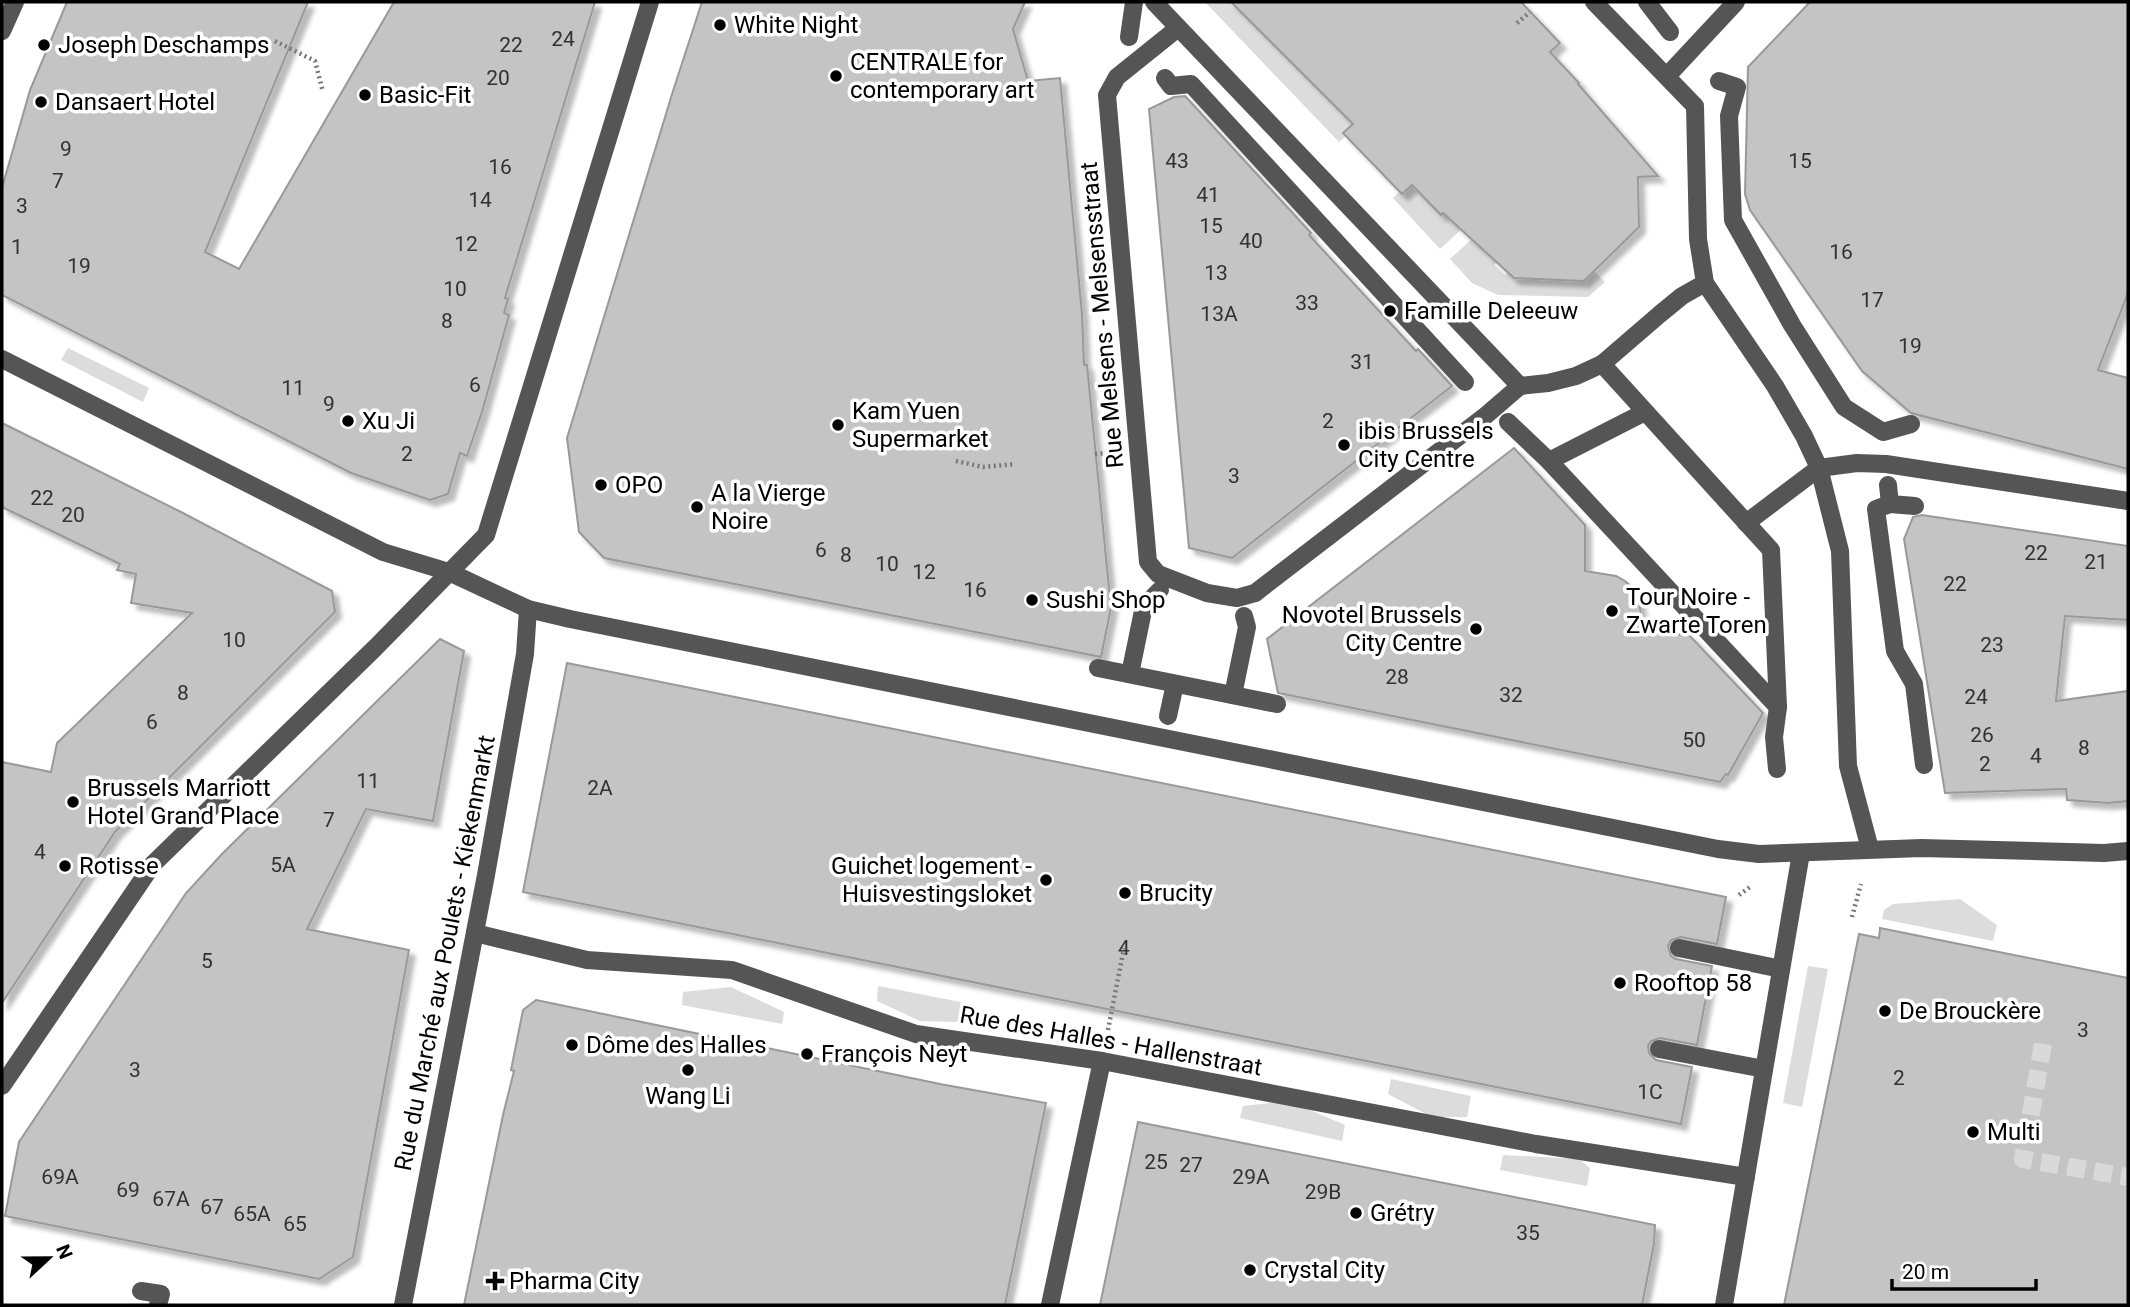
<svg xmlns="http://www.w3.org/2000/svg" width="2130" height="1307" font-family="Roboto,sans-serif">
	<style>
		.green { fill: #dcdcdc }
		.building { fill: #c4c4c4; stroke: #999; stroke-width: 2; filter: url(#shadow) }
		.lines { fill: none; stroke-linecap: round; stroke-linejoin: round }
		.minor-tunnel { stroke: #d9d9d9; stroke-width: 18; stroke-dasharray: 18 9; stroke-linecap: butt }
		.path { stroke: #777; stroke-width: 4.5; stroke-dasharray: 2 3.5; stroke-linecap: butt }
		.minor { stroke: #555; stroke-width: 18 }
		.poi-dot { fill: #000; stroke: #fff; stroke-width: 2.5 }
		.labels { text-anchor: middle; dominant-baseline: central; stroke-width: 7; stroke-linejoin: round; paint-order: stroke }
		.number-label { font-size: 21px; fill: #313131 }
		.poi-label { font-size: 24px; fill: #000; stroke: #fff; text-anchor: start }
		.street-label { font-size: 24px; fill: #000; stroke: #fff }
	</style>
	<defs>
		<filter id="shadow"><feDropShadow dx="6" dy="6" stdDeviation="2" flood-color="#0004"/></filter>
	</defs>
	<rect width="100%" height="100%" fill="#fff"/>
	<g class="green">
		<path d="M1205 2H1233L1349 120 1352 124 1343 133 1346 136 1339 142Z"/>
		<path d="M1412 185 1441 215 1443 213 1447 217 1449 215 1465 226 1440 249 1393 198 1400 191 1403 194Z"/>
		<path d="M1475 236 1499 260 1494 265 1505 275 1509 271H1594L1605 282 1588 297 1498 295 1472 283 1450 259Z"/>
		<path d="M68 348 149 388 143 402 61 360Z"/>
		<path d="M1960 899 1997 925 1993 941 1882 919 1884 910 1893 904Z"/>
		<path d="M1808 966 1828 969 1802 1107 1783 1103Z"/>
		<path d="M878 986 961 1002 958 1022 920 1021 877 1001Z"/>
		<path d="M731 987 784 1012 782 1024 682 1005 683 992Z"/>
		<path d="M1391 1079 1471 1096 1467 1117H1432L1388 1094Z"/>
		<path d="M1289 1101 1345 1125 1342 1141 1240 1118 1243 1106Z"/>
		<path d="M1503 1155 1579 1159 1590 1168 1587 1186 1500 1170Z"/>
	</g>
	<g class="building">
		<path d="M67 2H308L205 252 239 269 394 2H595L505 298 508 299 504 313 509 315 482 412 467 456 460 453 448 494 430 500 351 473 2 295V188L30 90Z"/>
		<path d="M702 2H1025L1013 29 1028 81 1060 78 1082 314 1084 365H1087L1111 608 1101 657 604 558 579 532 567 438 673 91Z"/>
		<path d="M1231 2H1521L1560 43 1550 52 1579 83 1578 84 1658 176 1638 177 1639 227 1584 281 1514 278 1443 213 1441 215 1412 185 1402 194 1343 133 1353 124Z"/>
		<path d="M1810 2H2128V293L2098 370 2128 378V469L1911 413 1862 371 1750 210 1745 194 1748 67Z"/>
		<path d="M1185 96 1311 233 1309 235 1416 351 1418 349 1452 386 1232 558 1189 548 1149 109 1174 97Z"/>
		<path d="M2 423 181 512 332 591 335 612 115 832 2 1003V762L51 772 57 743 192 613 131 603 136 574 117 570 120 564 2 507Z"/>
		<path d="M1514 448 1585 525V571L1616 576 1625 581 1633 588 1639 602 1644 632 1689 635 1763 713 1728 775 1726 774 1720 782 1278 693 1267 639Z"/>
		<path d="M1922 515 2128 546V620L2065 616 2056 701 2128 691V801L2108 803 2067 800 2066 789 1945 793 1904 539 1913 517Z"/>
		<path d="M440 639 464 651 433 821 366 809 307 929 409 950 353 1257 319 1279 5 1216 19 1142 186 893 222 854Z"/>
		<path d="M567 663 1726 897 1717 944 1681 937 1671 940 1668 946 1671 956 1676 959 1712 966 1697 1045 1660 1038 1651 1041 1648 1046 1649 1053 1656 1060 1692 1067 1681 1124 523 892Z"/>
		<path d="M1880 928 2128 978V1305H1784L1859 934 1879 938Z"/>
		<path d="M536 1000 940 1084 1046 1103 1005 1305H464L503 1115 514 1071 511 1070 523 1010Z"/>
		<path d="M1138 1122 1655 1225 1654 1244 1642 1305H1100Z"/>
	</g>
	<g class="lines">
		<path class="minor-tunnel" d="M2043 1044 2023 1159 2128 1177"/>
		<g class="path">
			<path d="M1517 23 1530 12"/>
			<path d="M275 41 315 61 323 92"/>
			<path d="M1095 454 1106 453"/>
			<path d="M956 461 983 467 1015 464"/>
			<path d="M1739 895 1750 887"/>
			<path d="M1852 917 1861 884"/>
			<path d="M1108 1030 1124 948"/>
		</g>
		<g class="minor">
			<path d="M1154 2 1520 386"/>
			<path d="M1594 2 1695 106 1698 239 1705 283 1775 386 1804 436 1819 468 1840 551 1848 766 1870 849"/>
			<path d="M1647 2 1670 32"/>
			<path d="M1178 28 1117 77 1107 95 1148 562 1158 574 1207 593 1237 598 1255 593 1484 417 1520 386 1548 383 1576 376 1602 364 1660 314 1682 296 1705 283"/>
			<path d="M2 31 15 2"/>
			<path d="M1129 37 1134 2"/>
			<path d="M1667 76 1736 2"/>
			<path d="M1165 78 1171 86 1191 84 1465 382"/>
			<path d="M1719 81 1737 87 1729 116 1733 220 1792 325 1844 407 1883 432 1911 424"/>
			<path d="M2 359 383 552 449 572 528 609 570 619 1718 849 1759 854 1922 848 2104 853 2128 851"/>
			<path d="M1602 364 1771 550 1778 707 1774 737 1777 769"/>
			<path d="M1508 422 1549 461 1645 412"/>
			<path d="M1549 461 1778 707"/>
			<path d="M1888 485 1890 504 1915 506"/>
			<path d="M1890 504 1876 509 1895 651 1914 684 1924 765"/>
			<path d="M1746 523 1819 468 1857 463 1886 464 2128 501"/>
			<path d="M1098 668 1277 704"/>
			<path d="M1130 674 1144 606 1160 590"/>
			<path d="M1233 695 1247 627 1244 616"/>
			<path d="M1168 716 1175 684"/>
			<path d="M475 933 587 960 732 970 916 1034 1102 1061 1536 1144 1746 1177"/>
			<path d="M1679 948 1781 969"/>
			<path d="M1659 1049 1764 1069"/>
			<path d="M2 1086 153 864 375 648 486 535 650 2"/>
			<path d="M141 1291 161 1294 158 1305"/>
			<path d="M403 1305 486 875 525 654 528 609"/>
			<path d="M1050 1305 1102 1061"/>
			<path d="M1724 1305 1801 853"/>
		</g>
	</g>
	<g class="poi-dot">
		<circle cx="720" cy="25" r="7"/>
		<circle cx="44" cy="45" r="7"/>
		<circle cx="836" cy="76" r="7"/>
		<circle cx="365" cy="95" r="7"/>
		<circle cx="41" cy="102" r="7"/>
		<circle cx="1390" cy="311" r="7"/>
		<circle cx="348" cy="421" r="7"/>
		<circle cx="838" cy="425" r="7"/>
		<circle cx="1344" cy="445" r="7"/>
		<circle cx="601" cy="485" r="7"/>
		<circle cx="697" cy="507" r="7"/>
		<circle cx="1032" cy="600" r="7"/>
		<circle cx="1612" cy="611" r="7"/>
		<circle cx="1476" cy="629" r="7"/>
		<circle cx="73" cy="802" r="7"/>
		<circle cx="65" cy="866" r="7"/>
		<circle cx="1046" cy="880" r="7"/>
		<circle cx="1125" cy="893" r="7"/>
		<circle cx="1620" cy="983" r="7"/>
		<circle cx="1885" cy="1011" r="7"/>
		<circle cx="572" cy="1045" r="7"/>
		<circle cx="807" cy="1054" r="7"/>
		<circle cx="688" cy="1070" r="7"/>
		<circle cx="1973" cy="1132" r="7"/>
		<circle cx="1356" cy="1213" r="7"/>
		<circle cx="1250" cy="1270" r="7"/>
		<path d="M491.5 1270.5h7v7h7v7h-7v7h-7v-7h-7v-7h7z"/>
	</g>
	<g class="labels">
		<g class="number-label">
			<text x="563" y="39">24</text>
			<text x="511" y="45">22</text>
			<text x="498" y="78">20</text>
			<text x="66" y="149">9</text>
			<text x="1177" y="161">43</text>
			<text x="1800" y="161">15</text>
			<text x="500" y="167">16</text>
			<text x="58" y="181">7</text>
			<text x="1208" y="195">41</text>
			<text x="480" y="200">14</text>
			<text x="22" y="206">3</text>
			<text x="1211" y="226">15</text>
			<text x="1251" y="241">40</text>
			<text x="466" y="244">12</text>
			<text x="17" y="247">1</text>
			<text x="1841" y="252">16</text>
			<text x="79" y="266">19</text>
			<text x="1216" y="273">13</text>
			<text x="455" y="289">10</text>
			<text x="1872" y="300">17</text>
			<text x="1307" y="303">33</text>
			<text x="1219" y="314">13A</text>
			<text x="447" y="321">8</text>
			<text x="1910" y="346">19</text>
			<text x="1362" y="362">31</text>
			<text x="475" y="385">6</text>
			<text x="293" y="388">11</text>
			<text x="329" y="404">9</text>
			<text x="1328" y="421">2</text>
			<text x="407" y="454">2</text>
			<text x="1234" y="476">3</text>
			<text x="42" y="498">22</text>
			<text x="73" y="515">20</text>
			<text x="821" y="550">6</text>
			<text x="2036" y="553">22</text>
			<text x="846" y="555">8</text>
			<text x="2096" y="562">21</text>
			<text x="887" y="564">10</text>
			<text x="924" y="572">12</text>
			<text x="1955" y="584">22</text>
			<text x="975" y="590">16</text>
			<text x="234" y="640">10</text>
			<text x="1992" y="645">23</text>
			<text x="1397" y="677">28</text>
			<text x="183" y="693">8</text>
			<text x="1511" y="695">32</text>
			<text x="1976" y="697">24</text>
			<text x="152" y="722">6</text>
			<text x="1982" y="735">26</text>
			<text x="1694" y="740">50</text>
			<text x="2084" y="748">8</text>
			<text x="2036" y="756">4</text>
			<text x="1985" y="764">2</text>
			<text x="368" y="781">11</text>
			<text x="600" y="788">2A</text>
			<text x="329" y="820">7</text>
			<text x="40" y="852">4</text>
			<text x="283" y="865">5A</text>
			<text x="1124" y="948">4</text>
			<text x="207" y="961">5</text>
			<text x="2083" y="1030">3</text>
			<text x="135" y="1070">3</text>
			<text x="1899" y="1078">2</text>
			<text x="1650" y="1092">1C</text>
			<text x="1156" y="1162">25</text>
			<text x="1191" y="1165">27</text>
			<text x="60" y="1177">69A</text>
			<text x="1251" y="1177">29A</text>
			<text x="128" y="1190">69</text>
			<text x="1323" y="1192">29B</text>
			<text x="171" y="1199">67A</text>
			<text x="212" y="1207">67</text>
			<text x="252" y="1214">65A</text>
			<text x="295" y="1224">65</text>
			<text x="1528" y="1233">35</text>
		</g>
		<g class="poi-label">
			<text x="734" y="25">White Night</text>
			<text x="58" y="45">Joseph Deschamps</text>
			<text x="850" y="62">CENTRALE for<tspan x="850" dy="28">contemporary art</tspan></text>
			<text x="379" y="95">Basic-Fit</text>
			<text x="55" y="102">Dansaert Hotel</text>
			<text x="1404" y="311">Famille Deleeuw</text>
			<text x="852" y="411">Kam Yuen<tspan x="852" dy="28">Supermarket</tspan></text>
			<text x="362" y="421">Xu Ji</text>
			<text x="1358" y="431">ibis Brussels<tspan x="1358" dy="28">City Centre</tspan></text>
			<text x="615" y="485">OPO</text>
			<text x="711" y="493">A la Vierge<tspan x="711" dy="28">Noire</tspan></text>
			<text x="1626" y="597">Tour Noire -<tspan x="1626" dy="28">Zwarte Toren</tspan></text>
			<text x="1046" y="600">Sushi Shop</text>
			<text x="1462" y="615" text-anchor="end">Novotel Brussels<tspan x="1462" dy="28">City Centre</tspan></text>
			<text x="87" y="788">Brussels Marriott<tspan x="87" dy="28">Hotel Grand Place</tspan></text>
			<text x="79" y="866">Rotisse</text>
			<text x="1032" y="866" text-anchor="end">Guichet logement -<tspan x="1032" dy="28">Huisvestingsloket</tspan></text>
			<text x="1139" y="893">Brucity</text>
			<text x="1634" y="983">Rooftop 58</text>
			<text x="1899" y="1011">De Brouckère</text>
			<text x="586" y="1045">Dôme des Halles</text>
			<text x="821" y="1054">François Neyt</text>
			<text x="688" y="1096" text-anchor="middle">Wang Li</text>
			<text x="1987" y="1132">Multi</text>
			<text x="1370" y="1213">Grétry</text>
			<text x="1264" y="1270">Crystal City</text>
			<text x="509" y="1281">Pharma City</text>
		</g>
		<g class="street-label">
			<text transform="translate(1102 315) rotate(-95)">Rue Melsens - Melsensstraat</text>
			<text transform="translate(445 953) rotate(-79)">Rue du Marché aux Poulets - Kiekenmarkt</text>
			<text transform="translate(1111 1041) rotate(10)">Rue des Halles - Hallenstraat</text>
		</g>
	</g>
	<rect width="2130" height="1307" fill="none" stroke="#000000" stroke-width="7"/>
	<g transform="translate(49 1258) rotate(68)" stroke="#ffffff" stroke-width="5" paint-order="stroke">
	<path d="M0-5L12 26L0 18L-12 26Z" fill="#000000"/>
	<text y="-10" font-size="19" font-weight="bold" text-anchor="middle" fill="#000000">N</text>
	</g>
	<path d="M1892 1279v10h144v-10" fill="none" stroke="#000000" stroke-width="3.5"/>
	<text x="1902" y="1279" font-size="21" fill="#000000" stroke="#ffffff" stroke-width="5" paint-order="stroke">20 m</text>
</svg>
